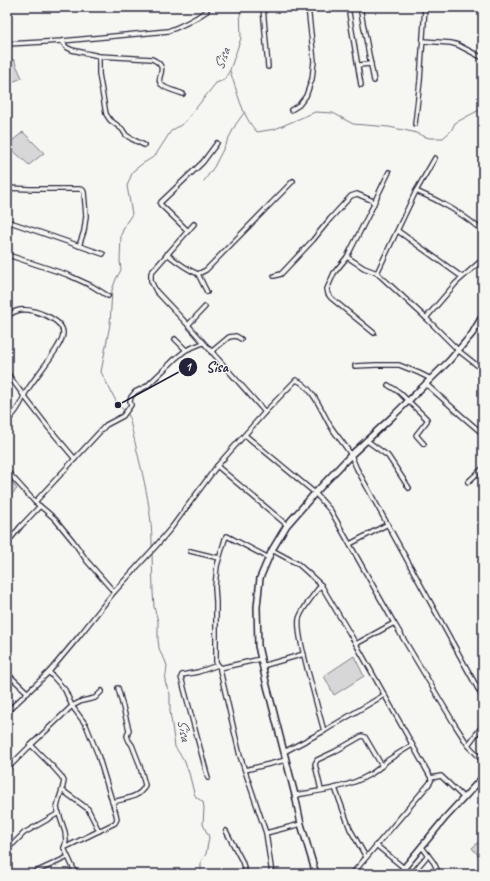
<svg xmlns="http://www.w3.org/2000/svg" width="490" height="881" font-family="Caveat,sans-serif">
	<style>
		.green { fill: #d7d7d7; stroke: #7c7c89 }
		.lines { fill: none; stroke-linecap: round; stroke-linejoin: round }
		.stream { stroke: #757583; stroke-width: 1 }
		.street-casing { stroke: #22223b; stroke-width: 6 }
		.secondary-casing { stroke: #22223b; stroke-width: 8 }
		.street { stroke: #f6f6f2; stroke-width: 3.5 }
		.secondary { stroke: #f6f6f2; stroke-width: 5 }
		.labels { text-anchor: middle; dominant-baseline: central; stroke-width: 3; stroke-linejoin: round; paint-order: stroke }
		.water-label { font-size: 15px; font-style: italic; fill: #535365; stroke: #f6f6f2 }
		.leader { fill: none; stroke: #22223b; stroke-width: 1.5 }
		.callout-dot { fill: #22223b; stroke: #f6f6f2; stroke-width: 1.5 }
		.mark-label { font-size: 12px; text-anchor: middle; font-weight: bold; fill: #fff }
		.callout-label { font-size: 15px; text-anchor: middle; font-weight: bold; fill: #22223b; stroke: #f6f6f2; stroke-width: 3; stroke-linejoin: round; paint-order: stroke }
	</style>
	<rect width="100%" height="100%" fill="#f6f6f2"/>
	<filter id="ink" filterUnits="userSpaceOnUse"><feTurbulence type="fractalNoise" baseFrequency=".025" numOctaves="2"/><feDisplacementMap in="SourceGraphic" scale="8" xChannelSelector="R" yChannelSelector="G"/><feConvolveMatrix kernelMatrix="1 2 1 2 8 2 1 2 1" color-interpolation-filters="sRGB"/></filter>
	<g filter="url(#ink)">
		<g class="green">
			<path d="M7 60H14L22 78 7 84Z"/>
			<path d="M23 132 44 153 29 165 7 145Z"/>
			<path d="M7 475 17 489 7 499Z"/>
			<path d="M354 656 364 676 334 695 324 676Z"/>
			<path d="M483 838V861L472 848Z"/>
		</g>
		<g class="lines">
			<g class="stream">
				<path d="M230 71C237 90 242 117 257 132L275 129 315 112 333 113 353 124 389 127 413 132 429 138H443L451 131 455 123 483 108"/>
				<path d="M204 181 214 167 236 124 244 113"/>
				<path d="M125 411 118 405 101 372 110 324 112 290 116 279 121 270 120 261 121 235 126 223 132 214 127 186 133 171 142 164 155 156 171 131 184 123 216 83 224 80 230 70 241 38 240 7"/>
				<path d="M127 413 129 416C138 460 153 503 152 549"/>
				<path d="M152 552 153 592 154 607 158 621V640L159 648 161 654 165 660 167 666 165 682 170 694V711L175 747 184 760 189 773 194 793 196 797 203 802 204 808 203 824 206 831 208 834 209 838 207 848 206 854 201 861V870L203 874"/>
			</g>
			<defs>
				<g id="street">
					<path d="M263 7 268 67"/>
					<path d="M348 7 361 85"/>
					<path d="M360 7 374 81"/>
					<path d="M62 41 66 47 72 50 99 56 152 59C172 68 153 78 162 85 167 90 177 91 183 94"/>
					<path d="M423 41 451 43 458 45 483 58"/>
					<path d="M7 44 62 41 168 31C182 26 195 19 207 11"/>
					<path d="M99 56V74L106 114 110 120 122 129 126 135 132 139 144 145"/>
					<path d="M358 65 371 64"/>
					<path d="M291 110 299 105 306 96 312 79 314 61 308 7"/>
					<path d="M415 124 420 81 425 7"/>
					<path d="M7 188 30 189H80L83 190 84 192 86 216 84 231 79 246"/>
					<path d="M416 191C438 200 466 215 483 232"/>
					<path d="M374 203 389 172"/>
					<path d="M7 221 103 254"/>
					<path d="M194 224 151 273V281L156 291 188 325 265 412"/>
					<path d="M188 231 160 204 161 202 203 162 217 143"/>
					<path d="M398 231 462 277"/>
					<path d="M167 254C177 262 186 269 198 274L206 270 293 181"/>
					<path d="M7 255 11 256 68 275 92 286 108 296"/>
					<path d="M347 257 364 268 377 273 426 318 459 351 483 370"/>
					<path d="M377 273 416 191 435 158"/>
					<path d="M198 274 207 292"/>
					<path d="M274 276 281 274 313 240 330 219 351 196 357 194 371 200 374 203 373 206 347 257 334 273 327 289 328 294 331 298 374 333"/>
					<path d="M7 317C11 313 15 311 20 310 32 308 63 319 63 333 63 347 31 380 24 396L48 427 75 459"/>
					<path d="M426 318 456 283 483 259"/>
					<path d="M188 325 205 307"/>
					<path d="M175 339 186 350"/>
					<path d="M211 352 229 337 236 336 241 339"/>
					<path d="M355 366 376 365H399L419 373 431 379"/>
					<path d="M7 373 24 396C20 406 16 413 7 421"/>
					<path d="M426 384 462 416 483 434"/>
					<path d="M388 385 399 392 427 419V421L416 435 424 444"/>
					<path d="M245 435 315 493 331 511 394 623 455 725 468 745 483 761"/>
					<path d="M366 440 388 456 409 488"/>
					<path d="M217 466 287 525"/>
					<path d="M7 471 35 502 46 511 55 519 73 541 87 561 114 592"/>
					<path d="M468 482 483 468"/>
					<path d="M35 502 106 425 123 416 131 405 130 401 131 397 135 392 147 386 175 359 186 350 203 343"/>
					<path d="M7 543 21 526 40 506"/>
					<path d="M350 544 388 524"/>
					<path d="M272 550 298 564 307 572 321 585 356 644 431 778V781L429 784 352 874"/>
					<path d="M190 551 219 558"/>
					<path d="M269 558 227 536 225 539 217 566 215 587 216 602V662L220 668V670L240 756 266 833 272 874"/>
					<path d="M321 585C315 593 301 610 299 619 297 633 304 654 307 668 313 689 318 710 324 731"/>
					<path d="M356 644 394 623"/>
					<path d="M262 666 304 654"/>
					<path d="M220 668 261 659"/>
					<path d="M49 672 65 690 72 706 86 725 98 755 116 814 117 819 115 823 64 848"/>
					<path d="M7 675 11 677 28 693"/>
					<path d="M7 712 49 672 80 635 114 592 156 546 172 527 217 466 265 412 296 380C312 385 323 414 331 427 337 436 345 445 351 455 353 460 355 465 357 469L483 698"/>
					<path d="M31 745 52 766 61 776 64 781 62 790 59 799 57 808 65 832 66 841 64 848 76 874"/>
					<path d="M468 745 483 725"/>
					<path d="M284 752 324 731 384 695"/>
					<path d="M7 769 31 745 72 706 82 701 95 698 102 691"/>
					<path d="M245 770 286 760"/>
					<path d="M208 778 181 677 182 675 198 672 218 665"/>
					<path d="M431 778 441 776 464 798"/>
					<path d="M335 788 350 829 366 857"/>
					<path d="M62 790 88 809 99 831"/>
					<path d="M321 790 315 764 317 760 334 752 362 736 365 737 382 766"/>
					<path d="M295 795C319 791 347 788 369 775 377 771 382 765 388 760 396 755 404 750 412 745"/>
					<path d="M112 802C123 799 141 798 145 785L139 763 132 745 129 741 127 736 129 730 118 688"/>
					<path d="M226 831 242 861 246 874"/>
					<path d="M266 833 301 824"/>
					<path d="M376 845 404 868"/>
					<path d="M422 847 434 863 439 874"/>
					<path d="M7 848 14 843 24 833 59 813"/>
					<path d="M31 874 68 857"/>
					<path d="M412 874 428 855"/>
				</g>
				<g id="secondary">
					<path d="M316 874 301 824 295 795 266 682 261 659 258 646 257 607 260 578 272 550 287 525 315 493 351 455 392 417 449 361 472 334 483 315"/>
					<path d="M399 874 446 817 483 777"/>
				</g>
			</defs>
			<use href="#street" class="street-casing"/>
			<use href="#secondary" class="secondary-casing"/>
			<use href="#street" class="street"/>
			<use href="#secondary" class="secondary"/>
		</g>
	</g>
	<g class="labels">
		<g class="water-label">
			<text transform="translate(222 59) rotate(-68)">Sisa</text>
			<text transform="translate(184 730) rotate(82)">Sisa</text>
		</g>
	</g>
	<path class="leader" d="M118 405L188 367"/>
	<g class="callout-dot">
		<circle cx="118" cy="405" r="4"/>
		<circle cx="188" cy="367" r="10"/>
	</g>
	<g class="mark-label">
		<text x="188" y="371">1</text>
	</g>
	<g class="callout-label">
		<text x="217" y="372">Sisa</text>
	</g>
	<rect width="490" height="881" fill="none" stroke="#f6f6f2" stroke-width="24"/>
	<rect x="12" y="12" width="466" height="857" fill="none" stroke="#22223b" stroke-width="1.5" filter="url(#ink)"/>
</svg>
